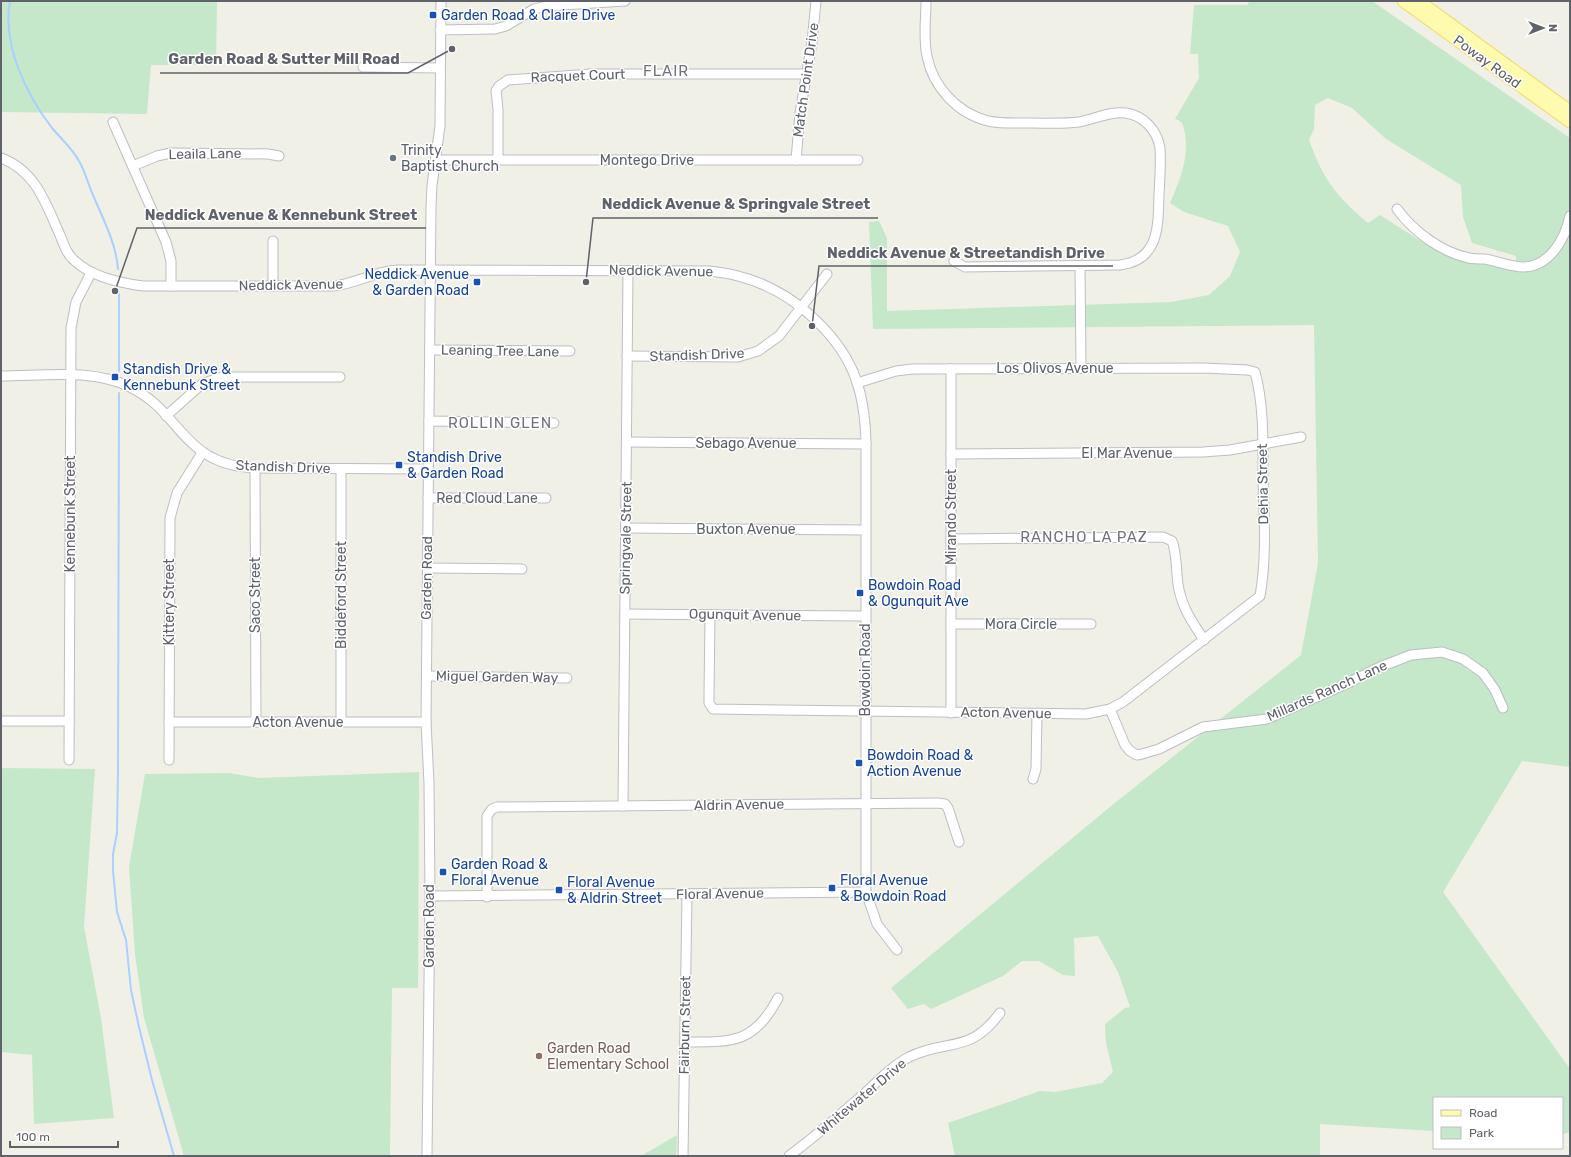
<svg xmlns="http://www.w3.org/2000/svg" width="1571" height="1157" font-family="Rubik,sans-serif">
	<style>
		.green { fill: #c4e8c9; fill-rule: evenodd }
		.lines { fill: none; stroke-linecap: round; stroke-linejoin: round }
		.stream { stroke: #a9d0ff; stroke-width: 2 }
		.minor-casing { stroke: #bcbec3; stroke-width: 11 }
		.major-casing { stroke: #f2d960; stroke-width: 13 }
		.minor { stroke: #fff; stroke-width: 9 }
		.major { stroke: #fffbae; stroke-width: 11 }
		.transit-dot { fill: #1a4fb4; stroke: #fff; stroke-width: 1.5 }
		.worship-dot { fill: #6b7280; stroke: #fff; stroke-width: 1.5 }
		.education-dot { fill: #8d6e63; stroke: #fff; stroke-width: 1.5 }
		.labels { text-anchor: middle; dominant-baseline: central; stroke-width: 3; stroke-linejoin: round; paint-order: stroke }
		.transit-label { font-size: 14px; fill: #164399; stroke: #fff; text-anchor: start }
		.street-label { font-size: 14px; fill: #5f6268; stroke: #fff }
		.worship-label { font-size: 14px; fill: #5b616d; stroke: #fff; text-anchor: start }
		.education-label { font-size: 14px; fill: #785e54; stroke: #fff; text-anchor: start }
		.neighbourhood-label { font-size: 15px; letter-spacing: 1px; fill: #70737a; stroke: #fff }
		.leader { fill: none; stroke: #5f6268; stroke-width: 1.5 }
		.callout-dot { fill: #5f6268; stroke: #fff; stroke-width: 1.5 }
		.callout-label { font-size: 15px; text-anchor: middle; font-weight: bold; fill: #5f6268; stroke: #fff; stroke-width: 3; stroke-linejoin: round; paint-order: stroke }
	</style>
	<rect width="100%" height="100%" fill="#f1f0e7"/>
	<g class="green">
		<path d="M1 1H217L216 65H151L147 114 1 112Z"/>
		<path d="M1250 1H1372L1570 138V767L1522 761 1443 892 1570 1069V1132L1562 1135V1098H1434V1131L1320 1124V1156H955L948 1123 1040 1091 1055 1092 1102 1083 1113 1072 1106 1043 1105 1024 1125 1008 1130 1007 1118 972 1098 936 1074 938 1075 976 1063 975 1039 961H1022L1003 976 931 1009 924 1004 908 1009 891 988 1116 802 1301 655 1318 563 1314 325 873 329 869 222 879 221 887 238V311L1171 302 1209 295 1230 276 1240 252 1228 226 1184 212 1170 203C1180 180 1189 159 1185 133 1183 125 1183 121 1175 119L1199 78 1198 54H1190L1194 5H1247ZM1328 98 1352 108 1386 139 1461 185 1463 217 1472 243 1516 256V269L1484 264 1460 255 1441 254 1380 215 1368 223C1336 196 1323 179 1309 140L1314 129 1315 105Z"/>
		<path d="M1 768 95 769 84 927 101 1018 114 1118 34 1124 32 1055 1 1052Z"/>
		<path d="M419 772 418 988H392L390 1156H184L144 1018 135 954 129 867 145 774 229 773 259 778Z"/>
		<path d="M677 1135 676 1156H641Z"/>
	</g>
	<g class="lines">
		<g class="stream">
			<path d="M10 1C2 45 26 94 52 128 61 139 72 148 79 161 85 171 88 184 93 195 103 219 116 243 118 269"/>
			<path d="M119 292V371"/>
			<path d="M119 393 118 770 117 833 113 854V871L117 912 126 940 131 990 139 1027 152 1080 174 1156"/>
		</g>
		<defs>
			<g id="minor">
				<path d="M926 1C926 19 923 38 927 56 933 87 957 113 988 121 1002 124 1016 123 1030 123 1047 123 1063 124 1079 122 1095 119 1110 111 1126 113 1145 116 1157 131 1160 148 1161 163 1160 178 1159 194 1158 225 1160 260 1120 265L965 267 954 261"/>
				<path d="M440 30 495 29 506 26 534 9 547 6 625 1"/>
				<path d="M363 67 440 68"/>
				<path d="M113 122 166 242 171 261V286"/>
				<path d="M1 158C36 171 46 204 60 235 64 245 67 255 75 261 92 277 120 283 143 286H333C356 284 375 271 397 270L710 271C749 275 781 289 809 314 852 352 865 388 866 444V892L877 924 897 950"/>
				<path d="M436 160H858"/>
				<path d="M498 160V109L496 91 499 86 508 80 591 74H806"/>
				<path d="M796 160 800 113 812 42 816 1"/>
				<path d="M133 166 157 156 171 153 268 154 279 156"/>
				<path d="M1397 209C1414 232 1441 252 1469 258 1474 259 1479 259 1485 259 1497 261 1510 267 1524 267 1550 266 1565 239 1570 216"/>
				<path d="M273 241V286"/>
				<path d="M1080 266 1081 368"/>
				<path d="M430 350 570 351"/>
				<path d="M627 356 738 357 758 351 779 336 827 274"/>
				<path d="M1 376C42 376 92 368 130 387 182 412 182 465 255 468L429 469"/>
				<path d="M166 416 202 384 221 377H340"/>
				<path d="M429 421 554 423"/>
				<path d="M627 442 866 444"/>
				<path d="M951 454 1203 452 1230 450 1301 437"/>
				<path d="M255 468 256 722"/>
				<path d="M428 498H546"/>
				<path d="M626 528 865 530"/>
				<path d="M951 539 1163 537 1172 541C1177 553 1176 570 1178 584 1181 606 1192 622 1204 640"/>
				<path d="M427 568 522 569"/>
				<path d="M625 614 865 616"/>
				<path d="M710 615 709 695V703L713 709 1086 714 1110 709 1123 702 1260 596C1267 557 1264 516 1263 476 1263 442 1264 405 1255 372L1247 370 1204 368 912 369 896 371 857 383"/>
				<path d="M951 624H1091"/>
				<path d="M427 676 567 678"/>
				<path d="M1110 709 1125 745 1130 751 1137 755 1142 754 1159 749 1203 727 1267 719 1346 684 1380 667 1411 655 1442 652 1463 659 1483 673 1495 690 1503 708"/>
				<path d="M951 713V369"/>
				<path d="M1 721H69"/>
				<path d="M341 721V469"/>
				<path d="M169 722H426"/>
				<path d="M69 760 71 328 76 302 91 273"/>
				<path d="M169 760 170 518 177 493 202 453"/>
				<path d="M1033 779 1036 769 1037 713"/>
				<path d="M623 806 628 271"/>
				<path d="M430 896 866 892"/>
				<path d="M487 897V816L492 809 497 807 938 803 945 804 948 808 959 842"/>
				<path d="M685 1042C732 1042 754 1044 778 998"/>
				<path d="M427 1156 430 896 429 783 426 722 431 207 432 185 440 126 441 1"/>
				<path d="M683 1156 687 894"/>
				<path d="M789 1156C815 1137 840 1115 864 1094 878 1081 892 1066 909 1057 948 1038 969 1055 1000 1013"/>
			</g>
			<g id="major">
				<path d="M1403 1 1570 122"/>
				<path d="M1419 1 1570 111"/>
			</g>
		</defs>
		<use href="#minor" class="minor-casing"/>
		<use href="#major" class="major-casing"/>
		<use href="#minor" class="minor"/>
		<use href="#major" class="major"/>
	</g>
	<g class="transit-dot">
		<rect x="429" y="11" width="8" height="8" rx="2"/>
		<rect x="473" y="278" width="8" height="8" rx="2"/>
		<rect x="111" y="373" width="8" height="8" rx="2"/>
		<rect x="395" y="461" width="8" height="8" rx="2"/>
		<rect x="856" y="589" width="8" height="8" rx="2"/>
		<rect x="855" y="759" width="8" height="8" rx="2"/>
		<rect x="439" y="868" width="8" height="8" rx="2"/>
		<rect x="828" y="884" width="8" height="8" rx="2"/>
		<rect x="555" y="886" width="8" height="8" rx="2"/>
	</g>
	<circle class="worship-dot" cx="393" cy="158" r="4"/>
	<circle class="education-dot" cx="539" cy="1056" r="4"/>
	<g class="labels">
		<g class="transit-label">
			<text x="441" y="15">Garden Road &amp; Claire Drive</text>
			<text x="469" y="274" text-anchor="end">Neddick Avenue<tspan x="469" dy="16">&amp; Garden Road</tspan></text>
			<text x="123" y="369">Standish Drive &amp;<tspan x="123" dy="16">Kennebunk Street</tspan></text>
			<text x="407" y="457">Standish Drive<tspan x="407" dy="16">&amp; Garden Road</tspan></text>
			<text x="868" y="585">Bowdoin Road<tspan x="868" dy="16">&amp; Ogunquit Ave</tspan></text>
			<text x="867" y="755">Bowdoin Road &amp;<tspan x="867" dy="16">Action Avenue</tspan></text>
			<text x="451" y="864">Garden Road &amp;<tspan x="451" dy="16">Floral Avenue</tspan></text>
			<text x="840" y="880">Floral Avenue<tspan x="840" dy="16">&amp; Bowdoin Road</tspan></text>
			<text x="567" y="882">Floral Avenue<tspan x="567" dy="16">&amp; Aldrin Street</tspan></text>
		</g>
		<g class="street-label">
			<text transform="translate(1487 62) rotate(36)">Poway Road</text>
			<text transform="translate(578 76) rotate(-2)">Racquet Court</text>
			<text transform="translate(806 80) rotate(-82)">Match Point Drive</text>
			<text transform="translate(205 154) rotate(-1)">Leaila Lane</text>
			<text x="647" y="160">Montego Drive</text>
			<text transform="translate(661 271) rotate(1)">Neddick Avenue</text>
			<text transform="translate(291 285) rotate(-1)">Neddick Avenue</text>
			<text transform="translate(500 351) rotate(1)">Leaning Tree Lane</text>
			<text transform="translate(697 355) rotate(-2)">Standish Drive</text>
			<text x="1055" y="368">Los Olivos Avenue</text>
			<text x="746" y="443">Sebago Avenue</text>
			<text x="1127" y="453">El Mar Avenue</text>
			<text transform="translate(283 467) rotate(2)">Standish Drive</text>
			<text transform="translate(1263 484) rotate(-91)">Dehia Street</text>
			<text x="487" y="498">Red Cloud Lane</text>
			<text transform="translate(70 514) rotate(-90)">Kennebunk Street</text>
			<text transform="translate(951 517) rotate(-90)">Mirando Street</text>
			<text x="746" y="529">Buxton Avenue</text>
			<text transform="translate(626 538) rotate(-89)">Springvale Street</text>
			<text transform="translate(427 578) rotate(-89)">Garden Road</text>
			<text transform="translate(255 595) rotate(-90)">Saco Street</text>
			<text transform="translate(341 595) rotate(-90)">Biddeford Street</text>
			<text transform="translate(169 602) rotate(-90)">Kittery Street</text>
			<text transform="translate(745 615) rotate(1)">Ogunquit Avenue</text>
			<text x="1021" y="624">Mora Circle</text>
			<text transform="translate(865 670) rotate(-90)">Bowdoin Road</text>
			<text transform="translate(497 677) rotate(1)">Miguel Garden Way</text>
			<text transform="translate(1327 691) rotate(-24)">Millards Ranch Lane</text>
			<text transform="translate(1006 713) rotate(1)">Acton Avenue</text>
			<text x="298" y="722">Acton Avenue</text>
			<text transform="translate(739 805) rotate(-1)">Aldrin Avenue</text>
			<text transform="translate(720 894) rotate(-1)">Floral Avenue</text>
			<text transform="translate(429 926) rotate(-90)">Garden Road</text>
			<text transform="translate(685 1025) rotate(-89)">Fairburn Street</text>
			<text transform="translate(862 1097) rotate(-40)">Whitewater Drive</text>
		</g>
		<g class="worship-label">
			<text x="401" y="150">Trinity<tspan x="401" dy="16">Baptist Church</tspan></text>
		</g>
		<g class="education-label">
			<text x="547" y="1048">Garden Road<tspan x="547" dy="16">Elementary School</tspan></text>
		</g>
		<g class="neighbourhood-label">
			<text x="666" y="71">FLAIR</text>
			<text x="500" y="423">ROLLIN GLEN</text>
			<text x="1084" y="537">RANCHO LA PAZ</text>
		</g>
	</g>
	<path class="leader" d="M452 49L408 73H160M586 282L593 218H878M115 291L137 228H426M812 326L819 266H1113"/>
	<g class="callout-dot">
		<circle cx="452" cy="49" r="4"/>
		<circle cx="586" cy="282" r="4"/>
		<circle cx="115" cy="291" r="4"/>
		<circle cx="812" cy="326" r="4"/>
	</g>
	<g class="callout-label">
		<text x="284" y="64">Garden Road &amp; Sutter Mill Road</text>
		<text x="736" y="209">Neddick Avenue &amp; Springvale Street</text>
		<text x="281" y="220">Neddick Avenue &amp; Kennebunk Street</text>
		<text x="966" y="258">Neddick Avenue &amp; Streetandish Drive</text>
	</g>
	<rect width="1571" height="1157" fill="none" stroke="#5f6268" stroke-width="4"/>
	<rect x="1433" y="1097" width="130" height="52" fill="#ffffff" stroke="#bfc0c3"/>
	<rect x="1441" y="1110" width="20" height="6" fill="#fffbae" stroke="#bfc0c3"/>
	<text x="1469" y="1117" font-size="12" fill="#5f6268">Road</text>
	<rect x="1441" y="1127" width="20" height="12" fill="#c4e8c9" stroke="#bfc0c3"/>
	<text x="1469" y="1137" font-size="12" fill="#5f6268">Park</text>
	<g transform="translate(1543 28) rotate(90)" stroke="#ffffff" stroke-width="3" paint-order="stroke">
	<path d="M0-3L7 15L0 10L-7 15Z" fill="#5f6268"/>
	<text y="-6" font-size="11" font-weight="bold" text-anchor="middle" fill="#5f6268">N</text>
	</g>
	<path d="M10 1141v6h108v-6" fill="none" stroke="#5f6268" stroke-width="2"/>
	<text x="16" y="1141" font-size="12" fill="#5f6268" stroke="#ffffff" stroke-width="3" paint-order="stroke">100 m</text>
</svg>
